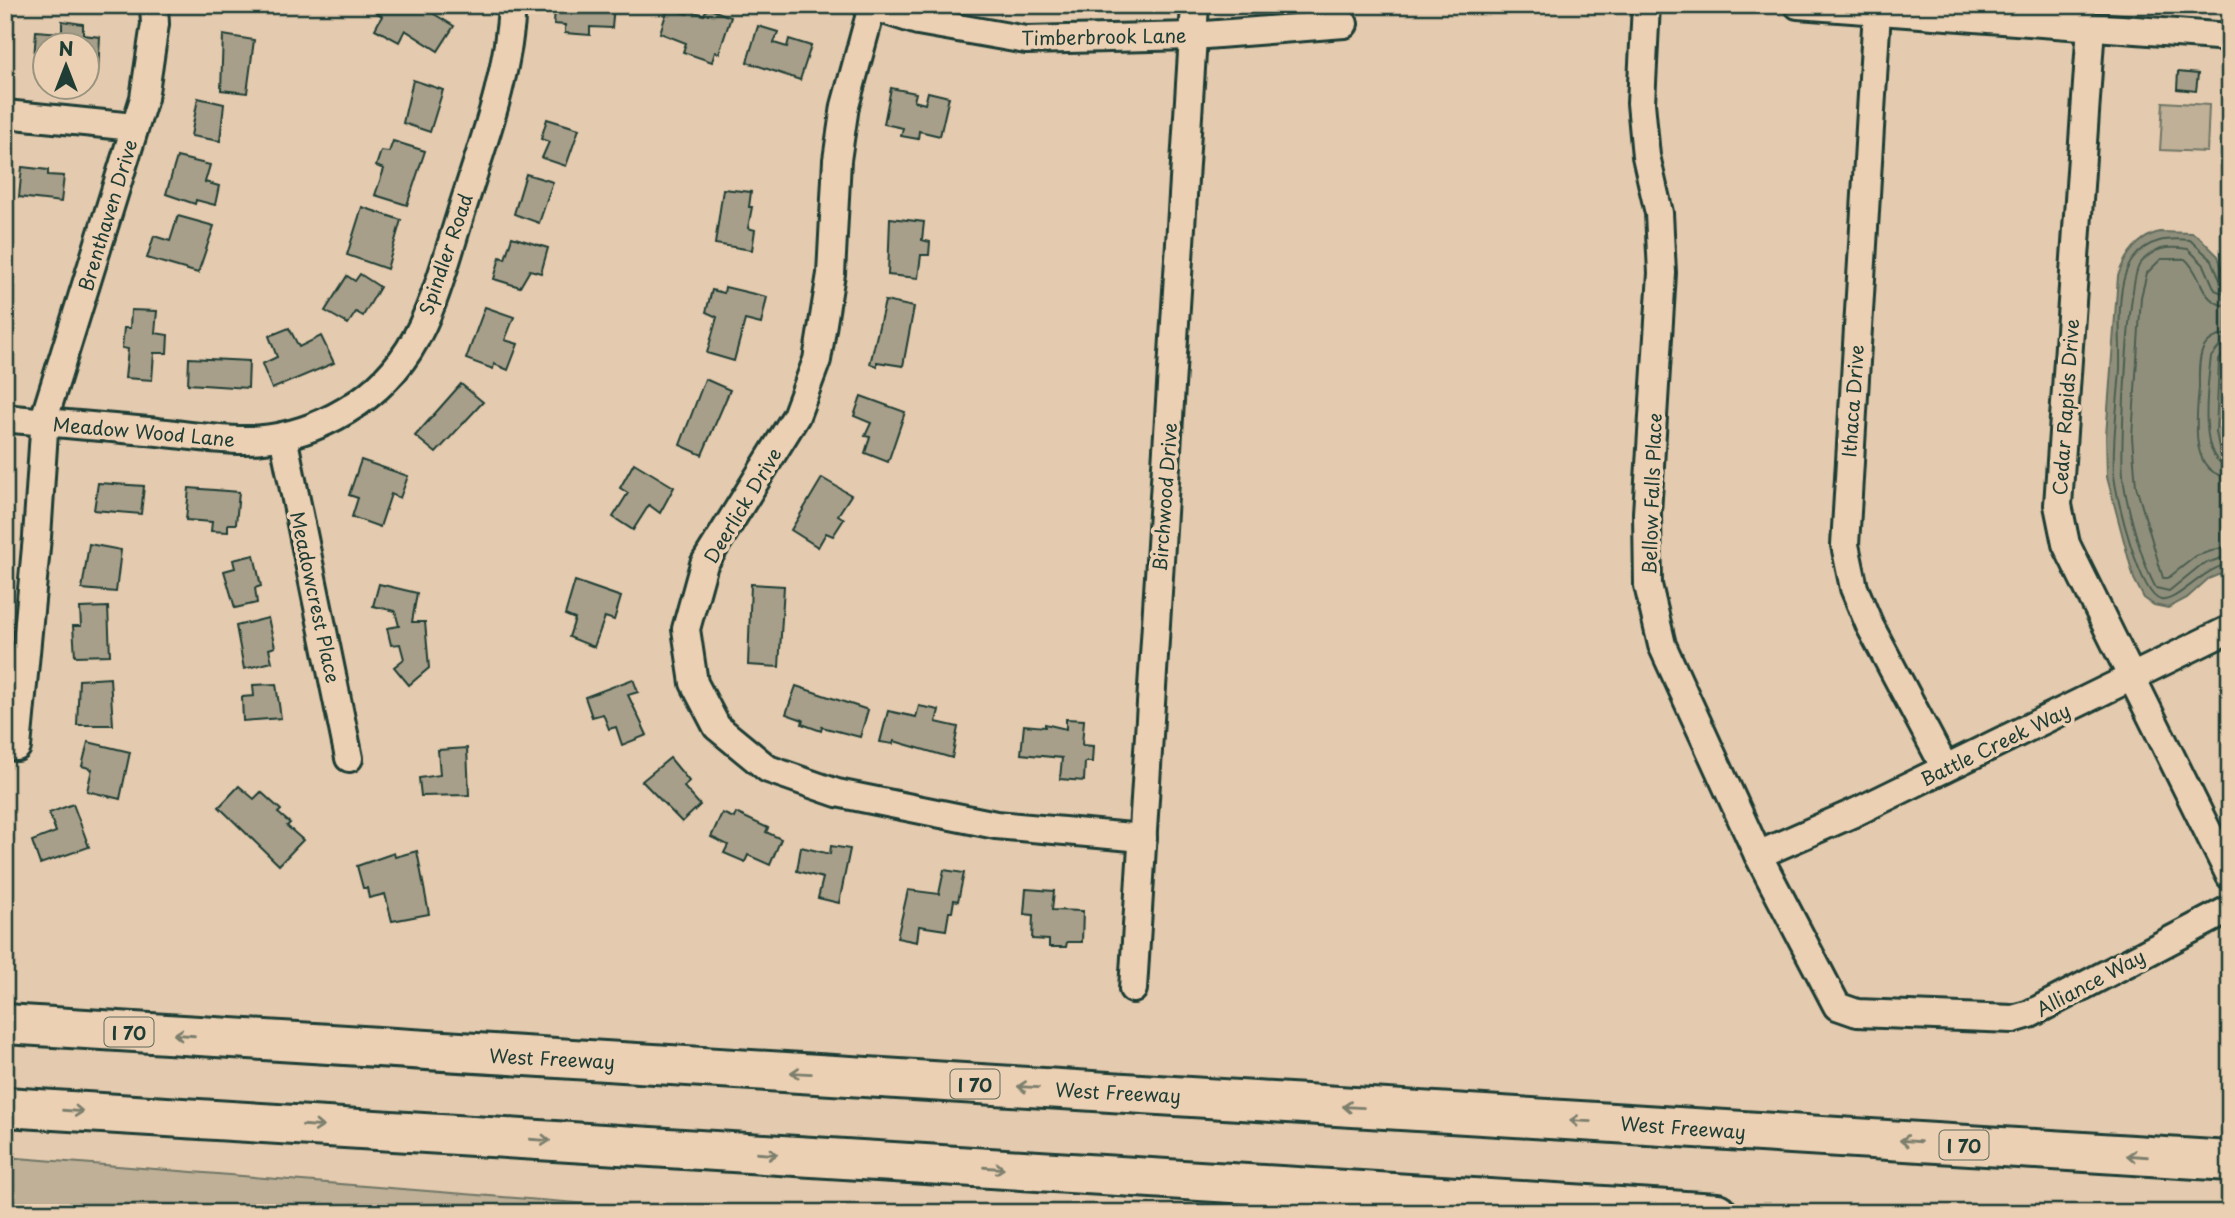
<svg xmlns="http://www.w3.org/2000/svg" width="2235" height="1218" font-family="'Playpen Sans',sans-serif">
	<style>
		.green { fill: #bfb097; stroke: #6f7666; stroke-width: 2 }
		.water { fill: #908f7b; stroke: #636e5f; stroke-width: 2 }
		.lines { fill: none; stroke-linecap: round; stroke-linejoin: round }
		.shore { stroke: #4c5e50; stroke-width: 2 }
		.building { fill: #a79f89; stroke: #1f3d34; stroke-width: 2 }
		.minor-casing { stroke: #1f3d34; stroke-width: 32 }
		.highway-casing { stroke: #1f3d34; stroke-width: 44 }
		.minor { stroke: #ecd0b3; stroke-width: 26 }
		.highway { stroke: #ecd0b3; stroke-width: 38 }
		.oneway { stroke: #7b7f6d }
		.labels { text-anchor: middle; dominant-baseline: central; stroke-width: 7; stroke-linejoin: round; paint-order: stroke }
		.shield { fill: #ecd0b3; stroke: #5c695a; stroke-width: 2 }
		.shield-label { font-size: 18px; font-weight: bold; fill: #1f3d34 }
		.street-label { font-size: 19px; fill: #1f3d34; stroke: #ecd0b3 }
	</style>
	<rect width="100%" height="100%" fill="#e4caae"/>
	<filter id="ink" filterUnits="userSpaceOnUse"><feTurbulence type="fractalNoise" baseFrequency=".0143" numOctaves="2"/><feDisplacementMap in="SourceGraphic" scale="14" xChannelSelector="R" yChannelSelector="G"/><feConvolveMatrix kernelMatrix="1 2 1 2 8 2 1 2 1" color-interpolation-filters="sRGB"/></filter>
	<g filter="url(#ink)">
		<g class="green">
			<path d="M2163 102 2209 105 2207 152 2160 150Z"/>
			<path d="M5 1157 701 1213H60L5 1205Z"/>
		</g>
		<path class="water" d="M2159 232 2192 233 2199 237 2218 256 2227 283 2223 432 2230 460V570L2208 579 2187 598 2168 608 2154 605 2144 598 2134 579 2107 477 2106 436 2118 276C2125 255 2138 238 2159 232Z"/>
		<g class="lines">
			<g class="shore">
				<path d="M2230 287 2222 285 2212 260 2190 240C2167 238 2148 239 2133 259 2114 283 2121 339 2120 368 2118 404 2112 439 2114 475 2116 497 2140 596 2161 600 2177 603 2205 566 2230 564"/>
				<path d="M2230 296 2215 290 2204 265 2188 249C2168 246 2153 247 2140 264 2128 279 2120 449 2123 475 2125 501 2143 566 2156 588L2169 591 2201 565 2230 555"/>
				<path d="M2230 306C2199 305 2204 275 2185 259H2161L2147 273 2141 297 2132 437 2136 486 2163 578H2168L2196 556 2230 545"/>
				<path d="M2230 334C2218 335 2208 339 2203 349 2198 360 2199 375 2199 387 2197 416 2187 475 2230 477"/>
				<path d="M2230 345 2219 347 2211 357C2208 381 2196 465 2230 466"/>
				<path d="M2230 354 2223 355 2219 360 2216 432 2220 453 2230 458"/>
			</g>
		</g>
		<g class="building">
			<path d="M374 5H419L454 26 438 51 405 30 399 42 375 29 382 16 371 9Z"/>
			<path d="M555 5H614L612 28 590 27V35L565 33V25L554 24Z"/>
			<path d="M668 8 687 14 689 10 704 15 707 8 731 17 719 53 715 52 712 62 683 52 686 43 660 33Z"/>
			<path d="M62 21 83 24V35L100 37 98 72 88 71V46H46V61L34 60 36 31 62 33Z"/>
			<path d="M758 26 778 32 774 43 787 47 789 39 811 46 800 80 747 62Z"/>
			<path d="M223 35 254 40 247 93 221 90Z"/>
			<path d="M2178 72 2198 74 2196 91 2177 89Z"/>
			<path d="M413 80 443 90 430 132 403 123Z"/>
			<path d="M891 88 916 93 914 101 925 104 928 92 949 97 940 136 919 131 918 139 901 136 903 128 884 124Z"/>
			<path d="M198 98 224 104 220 141 191 136Z"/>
			<path d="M547 119 579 129 566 166 542 158 549 142 541 139Z"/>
			<path d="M393 141 425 151 407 205 375 195 384 169 376 166 381 151 389 152Z"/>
			<path d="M177 157 210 165 205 182 219 186 215 205 196 200 195 204 166 194Z"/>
			<path d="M22 167 48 170V175L64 176 61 202 19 197Z"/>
			<path d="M526 174 553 182 539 223 514 214Z"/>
			<path d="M723 189 751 192 749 207H752L748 228 755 230 752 250 715 244Z"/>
			<path d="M362 207 401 220 387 269 347 255Z"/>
			<path d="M178 216 214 226 198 273 147 258 154 236 170 241Z"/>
			<path d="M890 218 924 222 922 240 930 242 929 255H921L918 278 888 275Z"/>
			<path d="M512 237 548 248 541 273 530 270 520 287 494 279 500 257 505 259Z"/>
			<path d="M360 274 380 287 363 316 356 312 348 324 325 311 347 276 355 281Z"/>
			<path d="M725 287 767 297 761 324 745 320 734 361 707 353 717 317 706 312 712 290 724 293Z"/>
			<path d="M885 301 914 307 903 366 877 362V366L870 364Z"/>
			<path d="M485 307 514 317 505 340 518 344 508 370 494 364 493 369 466 359Z"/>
			<path d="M131 310 157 311 155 333 168 335 167 353H154L152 380 125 378 128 349 122 348 124 328H130Z"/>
			<path d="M289 328 299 347 321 336 334 363 272 389 262 364 277 357 269 336Z"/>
			<path d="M189 358 249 361 248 388 188 384Z"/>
			<path d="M705 379 730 390 702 455 680 445Z"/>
			<path d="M461 384 483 402 436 453 415 436Z"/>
			<path d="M861 396 905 412 888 462 865 453 870 437 865 436 871 423 854 416Z"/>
			<path d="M361 460 408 476 400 498 391 494 380 527 352 517 358 498 349 495Z"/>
			<path d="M634 463 674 487 660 513 649 505 633 530 613 517 628 493 620 488Z"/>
			<path d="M822 478 851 495 838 515 844 519 833 536 826 533 818 547 791 530Z"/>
			<path d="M98 483 144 486 141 514 94 510Z"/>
			<path d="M189 488 239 492 236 524H228V532L211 531 212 522 186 520Z"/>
			<path d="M89 544 121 550 116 592 82 589Z"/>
			<path d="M254 555 261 586 255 588 257 603 235 608 224 571 235 568 233 560Z"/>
			<path d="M575 581 621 597 614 620 605 617 594 647 569 637 575 619 565 615Z"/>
			<path d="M379 584 417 593 412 622H425L429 668 409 685 394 667 404 659 400 644 391 645 387 628 399 626 395 611 373 606Z"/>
			<path d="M751 584 784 586 779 667 748 665Z"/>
			<path d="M108 607 110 655 75 656 73 626H81L80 608Z"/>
			<path d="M268 618 275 647 269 649 272 662 244 669 236 626Z"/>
			<path d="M110 678 113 725H77L79 680Z"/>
			<path d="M633 679 638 692 628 695 647 735 622 745 616 727 609 729 603 714 592 717 585 697Z"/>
			<path d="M276 684 281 718 243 721 242 697 254 696 253 685Z"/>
			<path d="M796 686 868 710 860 737 822 727 821 731 802 724 803 720 786 714Z"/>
			<path d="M919 706 939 710 936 722 958 727 952 758 894 741 893 744 880 742 888 711 916 717Z"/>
			<path d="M1066 719 1084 720 1082 745 1093 746 1092 762H1085L1084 781 1060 779 1062 758 1021 754 1024 725 1045 727V724L1066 729Z"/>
			<path d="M88 742 130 752 120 799 87 791 92 769 82 766Z"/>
			<path d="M467 748 469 795 421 796 419 778 440 775 438 750Z"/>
			<path d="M670 758 689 781 684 787 700 805 682 822 642 781Z"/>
			<path d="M239 786 254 799 261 792 281 810 278 813 290 823 287 826 303 840 279 865 219 807Z"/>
			<path d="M73 804 89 847 40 864 32 841 56 832 49 813Z"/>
			<path d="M722 813 734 818 736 813 768 828 766 832 781 839 770 865 748 855 745 862 724 853 728 845 711 837Z"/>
			<path d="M831 846 850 849 839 903 818 898 823 878 797 871 801 847 830 854Z"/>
			<path d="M417 851 429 914 392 921 385 894 369 898 367 888H363L357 866 394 853 395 857Z"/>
			<path d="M944 870 964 873 958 901 954 900 952 912H949L946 930 919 926 917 942 897 938 908 890 939 894Z"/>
			<path d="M1026 889 1054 891 1052 910 1083 911 1082 942H1067L1066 947H1049V940L1032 939 1033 915 1024 914Z"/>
		</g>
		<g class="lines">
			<defs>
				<g id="minor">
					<path d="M868 5 918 21 1026 40 1193 36 1344 24"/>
					<path d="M1646 5 1641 103 1646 156 1659 213 1662 273 1647 513 1648 585 1662 645 1758 855 1837 1006 1857 1013 2013 1019 2030 1014 2230 909"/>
					<path d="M1798 5 2230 37"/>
					<path d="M872 7 845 106 837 160 831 274 817 360 796 416 704 564 686 629 694 683 717 727 768 769 837 793 996 825 1143 838"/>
					<path d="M1877 11 1845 545 1854 588 1870 626 1945 768"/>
					<path d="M2091 26 2058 505 2066 544 2230 876"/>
					<path d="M5 114 134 127"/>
					<path d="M5 418C53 423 100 427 148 431 178 434 208 439 238 440 305 442 373 406 409 350 434 310 446 260 460 216 481 148 509 77 512 5"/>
					<path d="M283 436 349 758"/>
					<path d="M17 747 37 537 45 416 144 98 155 24 154 5"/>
					<path d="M1758 855 1856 812 2230 629"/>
					<path d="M1133 989 1195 5"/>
				</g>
				<g id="highway">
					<path d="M5 1024 2230 1161"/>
					<path d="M5 1107 1717 1213"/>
				</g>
			</defs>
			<use href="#minor" class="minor-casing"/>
			<use href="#highway" class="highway-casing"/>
			<use href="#minor" class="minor"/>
			<use href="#highway" class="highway"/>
		</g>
		<defs><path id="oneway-shaft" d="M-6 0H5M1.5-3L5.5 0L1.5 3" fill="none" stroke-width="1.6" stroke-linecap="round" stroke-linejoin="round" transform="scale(1.75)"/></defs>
		<g class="oneway">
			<use href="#oneway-shaft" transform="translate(184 1035) rotate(-176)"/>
			<use href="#oneway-shaft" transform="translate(801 1073) rotate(-177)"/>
			<use href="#oneway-shaft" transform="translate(1028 1087) rotate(-177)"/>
			<use href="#oneway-shaft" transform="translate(1353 1107) rotate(-177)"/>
			<use href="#oneway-shaft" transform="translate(73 1111) rotate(4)"/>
			<use href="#oneway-shaft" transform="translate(1580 1121) rotate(-177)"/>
			<use href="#oneway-shaft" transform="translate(313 1126) rotate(4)"/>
			<use href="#oneway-shaft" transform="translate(540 1140) rotate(4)"/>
			<use href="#oneway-shaft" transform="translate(1910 1141) rotate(-176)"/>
			<use href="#oneway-shaft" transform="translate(767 1154) rotate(4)"/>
			<use href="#oneway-shaft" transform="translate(2137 1156) rotate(-176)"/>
			<use href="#oneway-shaft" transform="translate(994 1168) rotate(4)"/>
		</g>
	</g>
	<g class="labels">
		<g class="shield">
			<rect x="104.5" y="1017.5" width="49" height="29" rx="5"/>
			<rect x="950.5" y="1069.5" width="49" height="29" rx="5"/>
			<rect x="1939.5" y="1130.5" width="49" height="29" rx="5"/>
		</g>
		<g class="shield-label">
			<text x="129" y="1032">I 70</text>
			<text x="975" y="1084">I 70</text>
			<text x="1964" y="1145">I 70</text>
		</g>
		<g class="street-label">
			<text transform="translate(1104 36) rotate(-1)">Timberbrook Lane</text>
			<text transform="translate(107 215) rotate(-73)">Brenthaven Drive</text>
			<text transform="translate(445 254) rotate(-71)">Spindler Road</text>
			<text transform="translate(1852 401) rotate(-86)">Ithaca Drive</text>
			<text transform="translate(2065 407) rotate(-86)">Cedar Rapids Drive</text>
			<text transform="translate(144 431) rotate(5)">Meadow Wood Lane</text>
			<text transform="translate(1651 494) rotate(-88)">Bellow Falls Place</text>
			<text transform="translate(1164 497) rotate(-86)">Birchwood Drive</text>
			<text transform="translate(742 505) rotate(-59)">Deerlick Drive</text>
			<text transform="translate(316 597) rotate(78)">Meadowcrest Place</text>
			<text transform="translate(1995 744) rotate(-26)">Battle Creek Way</text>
			<text transform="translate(2090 982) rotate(-28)">Alliance Way</text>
			<text transform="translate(552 1058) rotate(3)">West Freeway</text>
			<text transform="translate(1118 1092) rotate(3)">West Freeway</text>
			<text transform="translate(1683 1127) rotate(4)">West Freeway</text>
		</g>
	</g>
	<rect width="2235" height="1218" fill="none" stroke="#ecd0b3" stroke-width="28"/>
	<rect x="14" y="14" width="2207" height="1190" fill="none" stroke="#1f3d34" stroke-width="2.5" filter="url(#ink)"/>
	<g transform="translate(66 66)"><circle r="33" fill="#ecd0b3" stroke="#9a9580" stroke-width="2"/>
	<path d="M0-5L12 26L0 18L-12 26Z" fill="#1f3d34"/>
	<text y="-10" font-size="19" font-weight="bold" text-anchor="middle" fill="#1f3d34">N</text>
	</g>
</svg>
